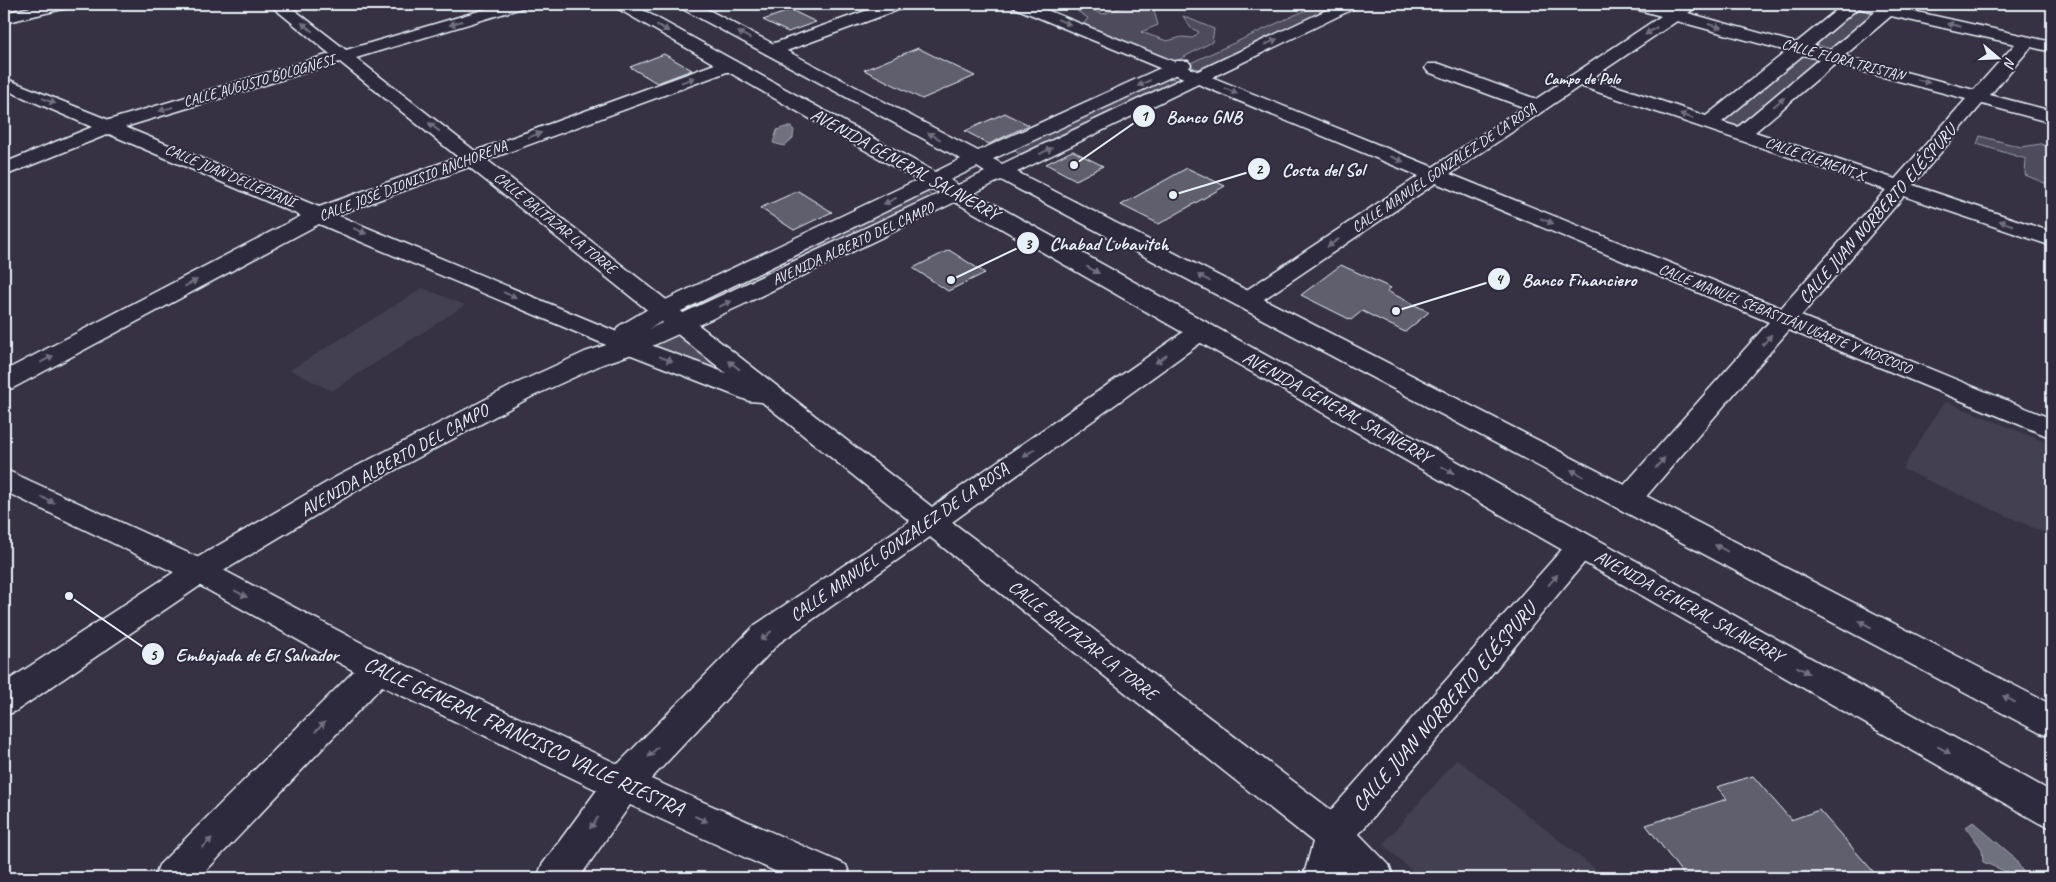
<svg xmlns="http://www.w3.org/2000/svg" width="2056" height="882" font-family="Caveat,sans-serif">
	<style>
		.built { fill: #433f51 }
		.green { fill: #4d4b5c; stroke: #9a9eaa }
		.water { fill: #70717f; stroke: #a0a4af }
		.building { fill: #605e6e; stroke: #e8f1f8 }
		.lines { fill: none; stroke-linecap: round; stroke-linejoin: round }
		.street-casing { stroke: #e8f1f8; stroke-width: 3 }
		.secondary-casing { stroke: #e8f1f8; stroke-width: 3 }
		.street { fill: #2f2a3d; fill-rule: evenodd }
		.secondary { fill: #2f2a3d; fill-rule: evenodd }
		.oneway { fill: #70707e }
		.labels { text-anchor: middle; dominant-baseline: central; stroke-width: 4; stroke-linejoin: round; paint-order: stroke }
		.far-street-label { font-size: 15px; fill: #e8f1f8; stroke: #2f2a3d }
		.far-neighbourhood-label { font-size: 16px; font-weight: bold; fill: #e8f1f8; stroke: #2f2a3d }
		.street-label { font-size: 18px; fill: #e8f1f8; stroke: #2f2a3d }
		.near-street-label { font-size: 21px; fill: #e8f1f8; stroke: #2f2a3d }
		.leader { fill: none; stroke: #e8f1f8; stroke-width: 2 }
		.callout-dot { fill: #e8f1f8; stroke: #2f2a3d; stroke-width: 2 }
		.mark-label { font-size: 15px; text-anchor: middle; font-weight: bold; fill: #111 }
		.callout-label { font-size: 19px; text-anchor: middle; font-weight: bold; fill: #e8f1f8; stroke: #2f2a3d; stroke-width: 4; stroke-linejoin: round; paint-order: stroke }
	</style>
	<rect width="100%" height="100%" fill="#363244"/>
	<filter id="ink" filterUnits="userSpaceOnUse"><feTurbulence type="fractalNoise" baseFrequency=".02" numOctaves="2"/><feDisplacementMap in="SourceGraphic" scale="10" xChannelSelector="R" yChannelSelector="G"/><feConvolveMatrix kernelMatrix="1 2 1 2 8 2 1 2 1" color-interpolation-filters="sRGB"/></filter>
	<g filter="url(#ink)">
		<g class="built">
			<path d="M423 288 465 305 332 391 290 370Z"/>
			<path d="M1945 401 2052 445V536L1902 469Z"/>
			<path d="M1457 759 1555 837 1607 878H1419L1383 844Z"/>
		</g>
		<g class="green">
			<path d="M1130 4H1164L1154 11 1158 25 1141 32 1167 41 1182 37 1193 38 1199 32 1191 28 1183 16 1214 29 1212 42 1173 63 1083 25 1088 18 1077 11 1086 8 1103 14Z"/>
			<path d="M1319 4H1342L1204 71 1186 65Z"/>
			<path d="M1853 5 1887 12 1839 51 1807 42Z"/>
			<path d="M1795 52 1827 61 1742 133 1712 124Z"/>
			<path d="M1167 76 1183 83 1024 157 1012 149Z"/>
			<path d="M1980 136 2021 147 2041 144 2052 149V186L2025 175 2026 159 1977 144Z"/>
			<path d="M925 190 936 200 734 299 722 290Z"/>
			<path d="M678 327 769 396 644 345Z"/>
		</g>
		<g class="water">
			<path d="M785 127H791L794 130 793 138 784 146 773 143 777 130Z"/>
			<path d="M1973 822 2013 856 2027 878H2021L1983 862 1982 849 1966 827Z"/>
		</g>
		<g class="building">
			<path d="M791 10 816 22 788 32 763 20Z"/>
			<path d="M918 48 936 57 975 76 922 99 864 70Z"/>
			<path d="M664 54 692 70 657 83 630 67Z"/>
			<path d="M1005 113 1029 125 989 144 965 131Z"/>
			<path d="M1072 151H1073L1103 166 1076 180 1046 164Z"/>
			<path d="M1187 168 1225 186 1159 224 1121 205Z"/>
			<path d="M798 191 832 212 794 230 760 208Z"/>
			<path d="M949 250 985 273 948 291 913 268Z"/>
			<path d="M1341 265 1391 288 1387 291 1429 312 1405 332 1362 311 1351 320 1301 295Z"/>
			<path d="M1753 776 1791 820 1819 810 1879 878H1686L1646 825 1727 799 1717 787Z"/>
		</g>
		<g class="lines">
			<defs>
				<g id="street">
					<path d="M269 4H287L346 50 503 4H527L525 7 356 58 475 151 723 61H735L738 65 735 69 487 160 932 507 1192 326 1201 323 1210 326 1213 331 1210 336 952 522 1331 810 1572 538 1583 535 1594 538 1598 546 1359 834 1389 865 1394 878H1349L1343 872 1341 878H1303L1313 842 930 537 779 643 651 779 846 865 851 878H790L630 805 579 878H537L542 865 597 790 382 686 199 878H154L159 865 354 671 188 579 4 491V469L210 563 390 658 618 764 755 625 910 521 762 402 749 401 611 347 319 224 13 388 4 390V371L301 216 109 134 4 176V163L92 127 4 89V78L109 120 330 54ZM340 62 458 157 319 207 125 127ZM469 167 726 373 629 337 337 215Z"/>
					<path d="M885 4H908L906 7 778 54H766L763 50 766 46Z"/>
					<path d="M1011 4H1032L1433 167 1523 107 1428 72 1425 68 1428 64H1440L1536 99 1661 16 1628 7 1626 4H1651L1672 9 1681 4H1699L1688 13 1796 43 1844 4H1881L2052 42V52L2031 47 1990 95 2052 111V123L1982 104 1913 185 2052 232V246L1904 196 1801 316 2052 419V438L1789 330 1638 506 1628 509 1618 506 1613 499 1618 492 1769 322 1436 183 1255 305 1247 307 1239 305 1235 300 1239 295 1419 176 1013 7ZM1858 8 1875 12 1829 51 1812 47ZM1891 16 2015 44 1974 90 1844 56ZM1677 21 1787 51 1706 116 1592 78ZM1803 55 1819 59 1738 127 1722 122ZM1835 64 1966 99 1895 179 1755 132ZM1580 86 1886 190 1781 308 1450 174Z"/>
				</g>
				<g id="secondary">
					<path d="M45 4H73L71 7 4 23V13Z"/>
					<path d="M613 4H632L935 172 961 159 679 7 677 4H697L978 151 1176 61H1188L1191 65 1188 69 993 159 1002 164 1339 4H1359L1357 7 1017 172 2052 705V737L2040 733 1001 180 974 193 2052 792V828L2039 823 955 202 740 306 641 351 603 364 531 397 356 491 210 579 16 711 4 716V683L188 563 336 477 513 385 585 352 628 338 619 336 616 331 619 326 655 305 917 180 615 7ZM977 167 985 172 958 185 950 180ZM932 189 940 193 649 329 673 315Z"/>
				</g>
			</defs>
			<use href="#street" class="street-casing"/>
			<use href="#secondary" class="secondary-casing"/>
			<use href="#street" class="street"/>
			<use href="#secondary" class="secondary"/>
		</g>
		<defs><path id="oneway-solid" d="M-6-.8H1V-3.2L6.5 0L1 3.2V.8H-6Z" transform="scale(1.25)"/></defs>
		<g class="oneway">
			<use href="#oneway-solid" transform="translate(1064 22) rotate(22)"/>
			<use href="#oneway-solid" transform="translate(456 23) rotate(163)"/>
			<use href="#oneway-solid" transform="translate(1954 25) rotate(-167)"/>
			<use href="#oneway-solid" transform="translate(1715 26) rotate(15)"/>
			<use href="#oneway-solid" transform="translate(307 27) rotate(-142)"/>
			<use href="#oneway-solid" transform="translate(663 28) rotate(29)"/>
			<use href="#oneway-solid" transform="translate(1651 31) rotate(147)"/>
			<use href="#oneway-solid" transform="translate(744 35) rotate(-152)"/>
			<use href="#oneway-solid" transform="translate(1271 42) rotate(-26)"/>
			<use href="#oneway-solid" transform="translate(688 80) rotate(-20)"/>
			<use href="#oneway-solid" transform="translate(1923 81) rotate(16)"/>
			<use href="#oneway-solid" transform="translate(1144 83) rotate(155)"/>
			<use href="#oneway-solid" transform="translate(1231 91) rotate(22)"/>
			<use href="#oneway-solid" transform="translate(49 101) rotate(22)"/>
			<use href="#oneway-solid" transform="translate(1779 102) rotate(-40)"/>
			<use href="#oneway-solid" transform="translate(166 109) rotate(164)"/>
			<use href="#oneway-solid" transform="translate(1686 116) rotate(-161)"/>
			<use href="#oneway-solid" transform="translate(434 127) rotate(-142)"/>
			<use href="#oneway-solid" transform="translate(535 135) rotate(-20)"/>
			<use href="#oneway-solid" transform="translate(934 136) rotate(-152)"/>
			<use href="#oneway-solid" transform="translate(1046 151) rotate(-26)"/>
			<use href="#oneway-solid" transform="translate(1397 159) rotate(22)"/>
			<use href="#oneway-solid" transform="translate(890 201) rotate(154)"/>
			<use href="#oneway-solid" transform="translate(1547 221) rotate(22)"/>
			<use href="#oneway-solid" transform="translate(2006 223) rotate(-161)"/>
			<use href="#oneway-solid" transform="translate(360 231) rotate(23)"/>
			<use href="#oneway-solid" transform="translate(1333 243) rotate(146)"/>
			<use href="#oneway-solid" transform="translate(1093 270) rotate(29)"/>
			<use href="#oneway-solid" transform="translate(1204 278) rotate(-152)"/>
			<use href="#oneway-solid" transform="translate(191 283) rotate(-28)"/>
			<use href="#oneway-solid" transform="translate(510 295) rotate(23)"/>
			<use href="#oneway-solid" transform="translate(725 304) rotate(-24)"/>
			<use href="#oneway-solid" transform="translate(1767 340) rotate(-49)"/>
			<use href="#oneway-solid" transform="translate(47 359) rotate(-28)"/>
			<use href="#oneway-solid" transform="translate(666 359) rotate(21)"/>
			<use href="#oneway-solid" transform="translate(1161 359) rotate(145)"/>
			<use href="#oneway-solid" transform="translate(734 365) rotate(-142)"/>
			<use href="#oneway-solid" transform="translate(1029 453) rotate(145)"/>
			<use href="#oneway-solid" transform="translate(1660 463) rotate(-49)"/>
			<use href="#oneway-solid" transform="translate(1448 470) rotate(29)"/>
			<use href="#oneway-solid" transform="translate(1577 473) rotate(-152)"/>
			<use href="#oneway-solid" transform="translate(48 500) rotate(25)"/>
			<use href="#oneway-solid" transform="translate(1721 548) rotate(-152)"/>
			<use href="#oneway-solid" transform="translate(1553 580) rotate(-49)"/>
			<use href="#oneway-solid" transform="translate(241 594) rotate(29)"/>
			<use href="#oneway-solid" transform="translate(1865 624) rotate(-152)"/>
			<use href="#oneway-solid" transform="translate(766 636) rotate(139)"/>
			<use href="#oneway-solid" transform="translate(1803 670) rotate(29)"/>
			<use href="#oneway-solid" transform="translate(2009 699) rotate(-152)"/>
			<use href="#oneway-solid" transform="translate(320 727) rotate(-46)"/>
			<use href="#oneway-solid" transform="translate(1944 750) rotate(29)"/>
			<use href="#oneway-solid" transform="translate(653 752) rotate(134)"/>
			<use href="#oneway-solid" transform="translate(701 819) rotate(24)"/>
			<use href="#oneway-solid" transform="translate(594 823) rotate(126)"/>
			<use href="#oneway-solid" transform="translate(207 843) rotate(-46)"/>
		</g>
	</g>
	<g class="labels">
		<g class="far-street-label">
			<text transform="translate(1843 60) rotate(15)">CALLE FLORA TRISTAN</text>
			<text transform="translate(259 81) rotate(-16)">CALLE AUGUSTO BOLOGNESI</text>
			<text transform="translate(1815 159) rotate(19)">CALLE CLEMENT X</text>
			<text transform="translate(1444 168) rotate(-34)">CALLE MANUEL GONZALEZ DE LA ROSA</text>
			<text transform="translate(230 176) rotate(23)">CALLE JUAN DELLEPIANI</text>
			<text transform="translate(413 181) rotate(-21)">CALLE JOSÉ DIONISIO ANCHORENA</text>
			<text transform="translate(555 223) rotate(39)">CALLE BALTAZAR LA TORRE</text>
			<text transform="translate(853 244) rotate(-25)">AVENIDA ALBERTO DEL CAMPO</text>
			<text transform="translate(1785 319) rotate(22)">CALLE MANUEL SEBASTIÁN UGARTE Y MOSCOSO</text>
		</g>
		<g class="far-neighbourhood-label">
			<text x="1582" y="79">Campo de Polo</text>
		</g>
		<g class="street-label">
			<text transform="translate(905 164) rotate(29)">AVENIDA GENERAL SALAVERRY</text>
			<text transform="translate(1877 214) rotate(-49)">CALLE JUAN NORBERTO ELÉSPURU</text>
			<text transform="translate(1337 407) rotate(29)">AVENIDA GENERAL SALAVERRY</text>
			<text transform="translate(394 460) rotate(-29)">AVENIDA ALBERTO DEL CAMPO</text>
			<text transform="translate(899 542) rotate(-35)">CALLE MANUEL GONZALEZ DE LA ROSA</text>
			<text transform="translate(1689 606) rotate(29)">AVENIDA GENERAL SALAVERRY</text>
			<text transform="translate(1083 640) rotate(38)">CALLE BALTAZAR LA TORRE</text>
		</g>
		<g class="near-street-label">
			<text transform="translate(1444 707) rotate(-49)">CALLE JUAN NORBERTO ELÉSPURU</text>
			<text transform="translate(524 736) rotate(25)">CALLE GENERAL FRANCISCO VALLE RIESTRA</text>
		</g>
	</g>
	<path class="leader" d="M1074 165L1144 116M1173 195L1259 169M951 280L1028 243M1396 311L1499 279M69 596L153 654"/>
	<g class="callout-dot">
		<circle cx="1074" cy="165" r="5"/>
		<circle cx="1173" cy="195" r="5"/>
		<circle cx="951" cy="280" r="5"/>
		<circle cx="1396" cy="311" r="5"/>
		<circle cx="69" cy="596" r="5"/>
		<circle cx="1144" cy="116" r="12"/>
		<circle cx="1259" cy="169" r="12"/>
		<circle cx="1028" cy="243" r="12"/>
		<circle cx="1499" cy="279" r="12"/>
		<circle cx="153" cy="654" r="12"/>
	</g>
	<g class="mark-label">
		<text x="1144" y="121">1</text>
		<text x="1259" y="174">2</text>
		<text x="1028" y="249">3</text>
		<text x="1499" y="284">4</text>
		<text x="153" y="660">5</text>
	</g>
	<g class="callout-label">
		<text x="1204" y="123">Banco GNB</text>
		<text x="1323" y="176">Costa del Sol</text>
		<text x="1109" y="250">Chabad Lubavitch</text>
		<text x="1579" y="286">Banco Financiero</text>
		<text x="257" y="661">Embajada de El Salvador</text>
	</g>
	<rect width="2056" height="882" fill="none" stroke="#2f2a3d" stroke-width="20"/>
	<rect x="10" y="10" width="2036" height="862" fill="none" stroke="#e8f1f8" stroke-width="2" filter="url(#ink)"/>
	<g transform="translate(1998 58) rotate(109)" stroke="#2f2a3d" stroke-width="4" paint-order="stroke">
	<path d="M0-4L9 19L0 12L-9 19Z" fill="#e8f1f8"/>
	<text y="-8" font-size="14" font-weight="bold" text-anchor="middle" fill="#e8f1f8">N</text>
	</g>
</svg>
